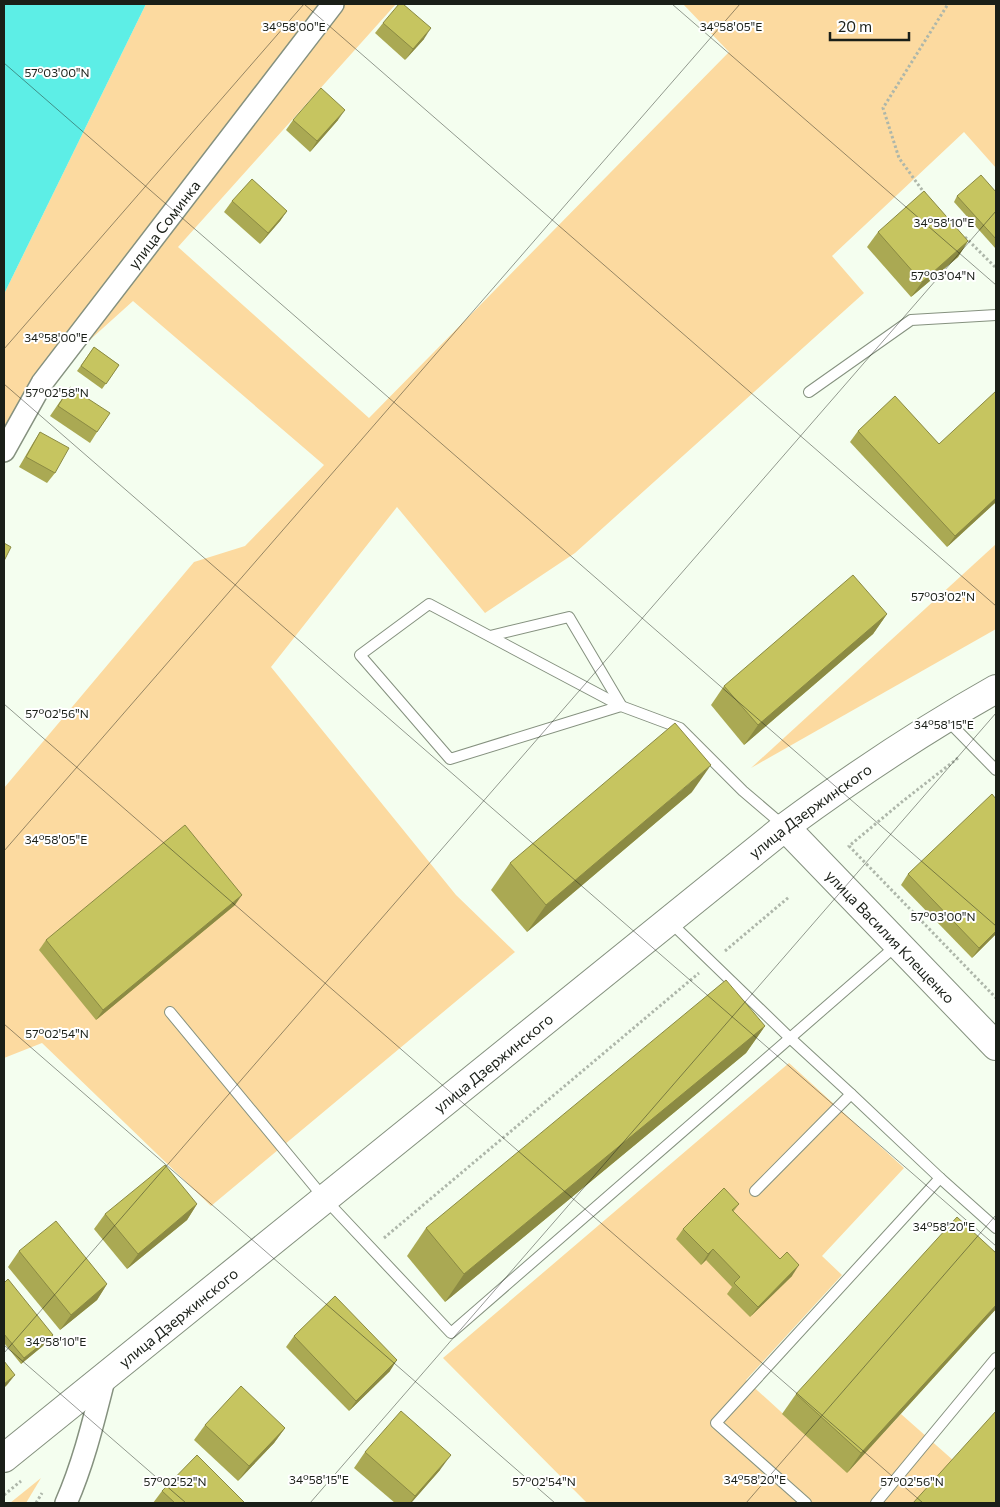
<svg xmlns="http://www.w3.org/2000/svg" width="1000" height="1507" font-family="Commissioner,sans-serif">
	<style>
		.green { fill: #fcdaa0 }
		.water { fill: #5deee6 }
		.lines { fill: none; stroke-linecap: round; stroke-linejoin: round }
		.lane-casing { stroke: #85917f; stroke-width: 12 }
		.street-casing { stroke: #85917f; stroke-width: 24 }
		.secondary-casing { stroke: #85917f; stroke-width: 30 }
		.path { stroke: #aeb7aa; stroke-width: 3; stroke-dasharray: 2.5 2.5; stroke-linecap: butt }
		.lane { stroke: #fff; stroke-width: 10 }
		.street { stroke: #fff; stroke-width: 21 }
		.secondary { stroke: #fff; stroke-width: 28 }
		.wall { fill: #aaa953 }
		.shaded-wall { fill: #8b8a43 }
		.building { fill: #c6c560; stroke: #8b8a43 }
		.ticks { fill: none; stroke: #1a1f18; stroke-width: 1; stroke-opacity: 0.45 }
		.labels { text-anchor: middle; dominant-baseline: central; stroke-width: 4; stroke-linejoin: round; paint-order: stroke }
		.street-label { font-size: 15px; fill: #1a1f18; stroke: #fff }
		.ticks-label { font-size: 12px; text-anchor: middle; fill: #1a1f18; stroke: #fff; stroke-width: 4; stroke-linejoin: round; paint-order: stroke }
	</style>
	<rect width="100%" height="100%" fill="#f4feef"/>
	<g class="green">
		<path d="M146 4H396L178 247 369 418 729 52 683 4H996V168L964 132 832 256 864 293 575 553 485 613 397 507 271 667 456 895 515 952 211 1206 42 1043 4 1058V788L194 562 245 546 324 465 133 301 42 383 4 464V294Z"/>
		<path d="M996 544V629L751 768Z"/>
		<path d="M789 1063 904 1168 822 1256 842 1275 746 1380 847 1472 901 1414 954 1461 915 1503H587L443 1358Z"/>
		<path d="M41 1478 26 1503H10Z"/>
	</g>
	<path class="water" d="M4 4H146L4 294Z"/>
	<g class="lines">
		<defs>
			<g id="lane">
				<path d="M809 392 911 320 996 315"/>
				<path d="M490 636 569 617 621 705"/>
				<path d="M621 706 429 604 360 655 450 759 621 706 680 728 743 791 784 826"/>
				<path d="M946 719 996 770"/>
				<path d="M669 921 790 1038 851 1094 940 1178 996 1228"/>
				<path d="M170 1012 324 1198 451 1333 897 945"/>
				<path d="M755 1191 851 1094"/>
				<path d="M806 1503 716 1423 940 1178"/>
				<path d="M876 1503 996 1358"/>
			</g>
			<g id="street">
				<path id="s1" d="M4 451 42 383 333 4"/>
				<path d="M66 1503C84 1462 94 1419 105 1376"/>
			</g>
			<g id="secondary">
				<path id="s2" d="M785 827 996 1046"/>
				<path id="s3" d="M4 1458 785 827C853 777 923 730 996 689"/>
			</g>
		</defs>
		<use href="#lane" class="lane-casing"/>
		<use href="#street" class="street-casing"/>
		<use href="#secondary" class="secondary-casing"/>
		<g class="path">
			<path d="M925 194 899 158 883 108 948 4"/>
			<path d="M965 237 996 268"/>
			<path d="M958 758 903 801 849 846 996 998"/>
			<path d="M725 951 789 897"/>
			<path d="M384 1238 699 973"/>
			<path d="M4 1495 21 1481"/>
			<path d="M36 1503 42 1493"/>
		</g>
		<use href="#lane" class="lane"/>
		<use href="#street" class="street"/>
		<use href="#secondary" class="secondary"/>
	</g>
	<g class="wall">
		<path d="M383 23 424 39 405 60 375 33Z"/>
		<path d="M293 120H338L310 152 286 130Z"/>
		<path d="M996 192V249L954 202 957 196Z"/>
		<path d="M232 201 287 211 280 221 260 244 224 212Z"/>
		<path d="M878 232 968 241 958 257 911 297 867 247Z"/>
		<path d="M94 347 119 365 102 389 77 371Z"/>
		<path d="M70 387 97 432 90 443 50 416Z"/>
		<path d="M858 431 939 444 996 502 947 547 850 442Z"/>
		<path d="M40 432 55 473 47 483 19 467 33 443Z"/>
		<path d="M887 614 873 634 744 745 711 705 724 686Z"/>
		<path d="M692 792 527 932 491 890 510 863Z"/>
		<path d="M908 874 996 934 972 958 901 885Z"/>
		<path d="M235 905 96 1020 39 950 46 940Z"/>
		<path d="M765 1026 746 1053 445 1302 407 1256 426 1228Z"/>
		<path d="M197 1204 187 1220 127 1269 94 1229 105 1214Z"/>
		<path d="M739 1204 733 1212 792 1276 750 1317 727 1294 732 1287 706 1260 701 1265 676 1239 683 1229Z"/>
		<path d="M19 1251 107 1284 97 1300 60 1330 8 1267Z"/>
		<path d="M4 1283 53 1335 50 1340 21 1364 4 1343Z"/>
		<path d="M996 1309 847 1473 782 1414 796 1394Z"/>
		<path d="M294 1336 390 1371 349 1411 286 1347Z"/>
		<path d="M205 1425 285 1428 274 1443 238 1481 194 1440Z"/>
		<path d="M365 1452 440 1470 411 1503H395L354 1468Z"/>
		<path d="M162 1491 243 1503H153Z"/>
	</g>
	<g class="shaded-wall">
		<path d="M431 28 424 39 405 60 413 49Z"/>
		<path d="M345 110 338 120 310 152 317 141Z"/>
		<path d="M287 211 280 221 260 244 268 233Z"/>
		<path d="M968 241 958 257 911 297 922 282Z"/>
		<path d="M996 498V502L947 547 955 536Z"/>
		<path d="M887 614 873 634 744 745 758 725Z"/>
		<path d="M711 765 692 792 527 932 546 905Z"/>
		<path d="M242 895 235 905 96 1020 103 1010Z"/>
		<path d="M996 931V934L972 958 979 948Z"/>
		<path d="M765 1026 746 1053 445 1302 464 1274Z"/>
		<path d="M197 1204 187 1220 127 1269 138 1254Z"/>
		<path d="M713 1249 706 1260 701 1265 708 1254Z"/>
		<path d="M799 1265 792 1276 750 1317 758 1307Z"/>
		<path d="M107 1284 97 1300 60 1330 71 1315Z"/>
		<path d="M996 1305V1309L847 1473 861 1453Z"/>
		<path d="M53 1335 50 1340 21 1364 24 1358Z"/>
		<path d="M397 1360 390 1371 349 1411 356 1401Z"/>
		<path d="M15 1375 7 1385 4 1388V1384Z"/>
		<path d="M285 1428 274 1443 238 1481 249 1466Z"/>
		<path d="M451 1455 440 1470 411 1503H410L415 1496Z"/>
	</g>
	<g class="building">
		<path d="M399 4H403L431 28 413 49 383 23Z"/>
		<path d="M321 88 345 110 317 141 293 120Z"/>
		<path d="M981 175 996 192V239L957 196Z"/>
		<path d="M252 179 287 211 268 233 232 201Z"/>
		<path d="M924 191 968 241 922 282 878 232Z"/>
		<path d="M94 347 119 365 106 384 81 366Z"/>
		<path d="M70 387 110 413 97 432 58 406Z"/>
		<path d="M996 391V498L955 536 858 431 895 396 939 444Z"/>
		<path d="M40 432 69 448 55 473 26 457Z"/>
		<path d="M4 543 11 547 4 561Z"/>
		<path d="M853 575 887 614 758 725 724 686Z"/>
		<path d="M675 723 711 765 546 905 510 863Z"/>
		<path d="M992 794 996 799V931L979 948 908 874Z"/>
		<path d="M185 825 242 895 103 1010 46 940Z"/>
		<path d="M726 980 765 1026 464 1274 426 1228Z"/>
		<path d="M165 1165 197 1204 138 1254 105 1214Z"/>
		<path d="M724 1188 739 1204 732 1210 780 1259 787 1252 799 1265 758 1307 734 1283 740 1277 713 1249 708 1254 683 1229Z"/>
		<path d="M957 1217 996 1253V1305L861 1453 796 1394Z"/>
		<path d="M56 1221 107 1284 71 1315 19 1251Z"/>
		<path d="M8 1279 53 1335 24 1358 4 1334V1283Z"/>
		<path d="M335 1296 397 1360 356 1401 294 1336Z"/>
		<path d="M4 1361 15 1375 4 1384Z"/>
		<path d="M241 1386 285 1428 249 1466 205 1425Z"/>
		<path d="M401 1411 451 1455 415 1496 365 1452Z"/>
		<path d="M996 1411V1503H913Z"/>
		<path d="M197 1455 244 1502 242 1503H175L162 1491Z"/>
	</g>
	<path class="ticks" d="M304 4 996 606M672 4 996 285M4 63 996 926M4 349 304 4M4 384 996 1246M4 704 923 1503M4 851 740 4M4 1024 555 1503M4 1345 186 1503M4 1353 996 211M310 1503 996 713M746 1503 996 1215"/>
	<g class="labels">
		<g class="street-label">
			<text stroke="none"><textPath href="#s1" startOffset="278">улица Соминка</textPath></text>
			<text stroke="none"><textPath href="#s3" startOffset="1034">улица Дзержинского</textPath></text>
			<text stroke="none"><textPath href="#s2" startOffset="152">улица Василия Клещенко</textPath></text>
			<text stroke="none"><textPath href="#s3" startOffset="629">улица Дзержинского</textPath></text>
			<text stroke="none"><textPath href="#s3" startOffset="224">улица Дзержинского</textPath></text>
		</g>
	</g>
	<g class="ticks-label">
		<text x="294" y="31">34°58'00"E</text>
		<text x="731" y="31">34°58'05"E</text>
		<text x="57" y="77">57°03'00"N</text>
		<text x="944" y="227">34°58'10"E</text>
		<text x="943" y="280">57°03'04"N</text>
		<text x="56" y="342">34°58'00"E</text>
		<text x="57" y="397">57°02'58"N</text>
		<text x="943" y="601">57°03'02"N</text>
		<text x="57" y="718">57°02'56"N</text>
		<text x="944" y="729">34°58'15"E</text>
		<text x="56" y="844">34°58'05"E</text>
		<text x="943" y="921">57°03'00"N</text>
		<text x="57" y="1038">57°02'54"N</text>
		<text x="944" y="1231">34°58'20"E</text>
		<text x="56" y="1346">34°58'10"E</text>
		<text x="319" y="1484">34°58'15"E</text>
		<text x="755" y="1484">34°58'20"E</text>
		<text x="175" y="1486">57°02'52"N</text>
		<text x="544" y="1486">57°02'54"N</text>
		<text x="912" y="1486">57°02'56"N</text>
	</g>
	<rect width="1000" height="1507" fill="none" stroke="#1a1f18" stroke-width="10"/>
	<path d="M830 32v8h79v-8" fill="none" stroke="#1a1f18" stroke-width="2.5"/>
	<text x="838" y="32" font-size="15" fill="#1a1f18" stroke="#ffffff" stroke-width="4" paint-order="stroke">20 m</text>
</svg>
